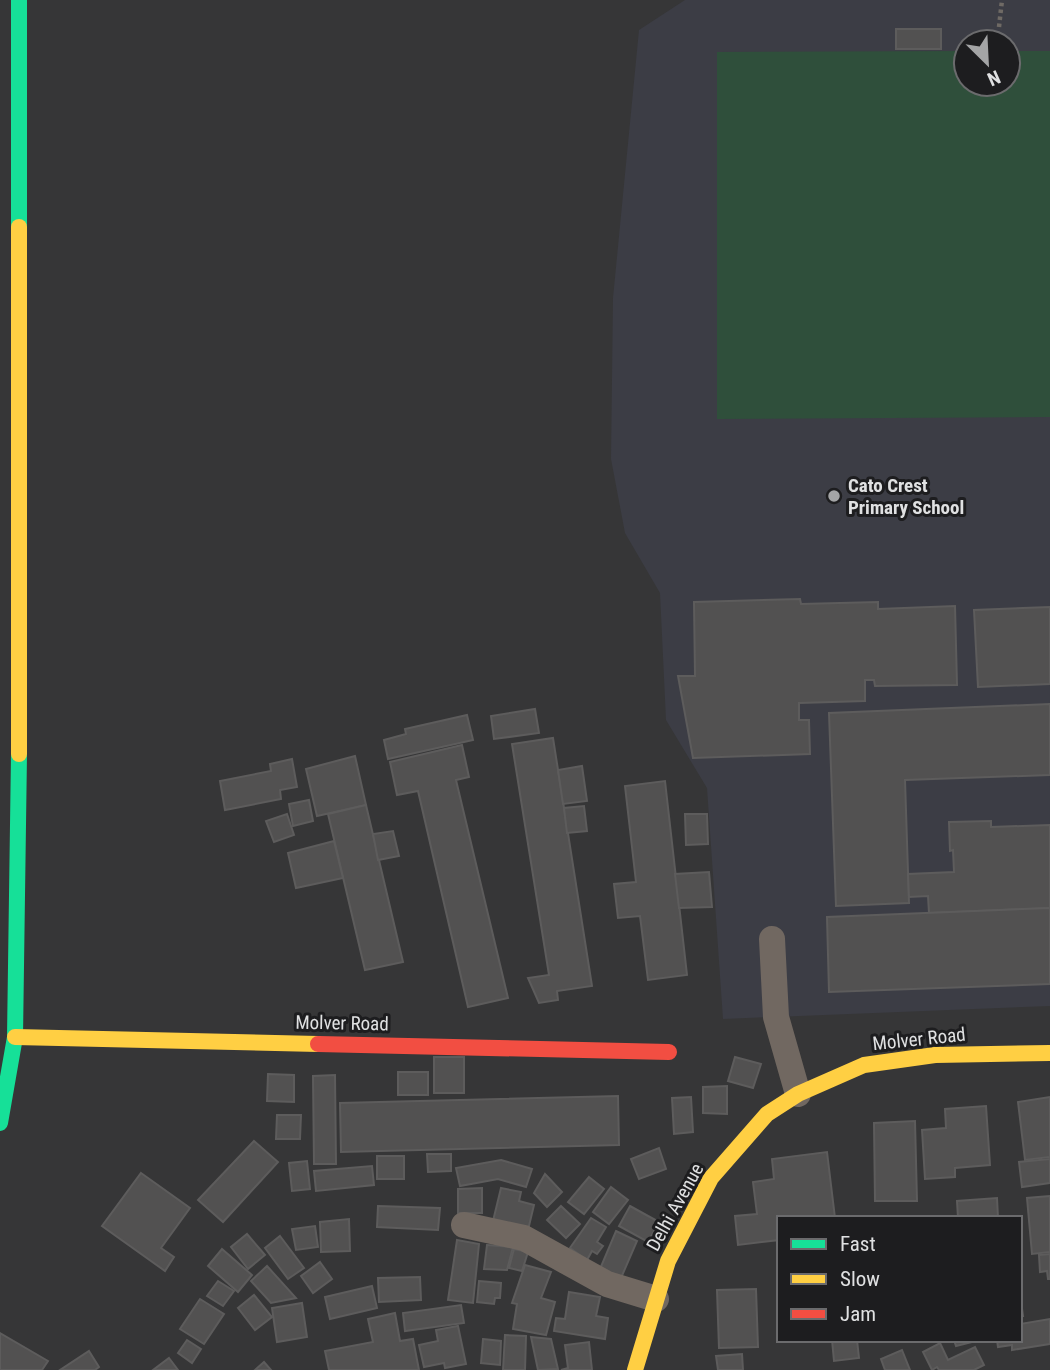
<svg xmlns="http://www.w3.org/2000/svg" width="1050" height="1370" font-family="'Roboto Condensed',sans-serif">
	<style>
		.built { fill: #3c3d45; fill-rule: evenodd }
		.grass { fill: #2f4f3b }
		.building { fill: #525151; stroke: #5d5c5c; stroke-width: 2 }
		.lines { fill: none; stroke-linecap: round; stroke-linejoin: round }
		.path { stroke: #6f6a65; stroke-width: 4.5; stroke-dasharray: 3.5 3.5; stroke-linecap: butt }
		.lane { stroke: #716861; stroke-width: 26 }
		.fast { stroke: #16e098; stroke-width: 16 }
		.slow { stroke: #ffcf43; stroke-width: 16 }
		.jam { stroke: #f24e42; stroke-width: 16 }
		.poi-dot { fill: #a4a5a6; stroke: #1d1d1f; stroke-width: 2.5 }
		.labels { text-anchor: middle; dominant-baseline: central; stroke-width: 6; stroke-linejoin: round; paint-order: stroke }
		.poi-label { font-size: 19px; font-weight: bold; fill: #e0e1e2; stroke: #1d1d1f; text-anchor: start }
		.street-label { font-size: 19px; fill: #e0e1e2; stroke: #1d1d1f }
	</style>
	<rect width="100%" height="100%" fill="#363637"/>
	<path class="built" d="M685 0H1050V1006L723 1019 707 788 666 720 660 593 625 533 611 459 613 298 639 30ZM966 42H1008V84H966Z"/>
	<path class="grass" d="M966 51V84H1008V51H1050V417L717 419V52Z"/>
	<g class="building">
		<rect x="896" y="29" width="45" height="20"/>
		<path d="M800 599 801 604 878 602V609L955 606 957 685 875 686 874 680H865V701L799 703V720H809L810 754 693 758 678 676H695L694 602Z"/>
		<path d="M1050 607V684L978 687 974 610Z"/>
		<path d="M1050 704V775L905 780 909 903 836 906 829 713Z"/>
		<path d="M535 709 539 733 494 739 491 716Z"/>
		<path d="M467 715 473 740 388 759 384 740 406 734 405 729Z"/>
		<path d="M553 738 592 986 557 991 558 1000 539 1003 528 978 549 975 512 744Z"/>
		<path d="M462 745 469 777 456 780 508 998 468 1007 418 791 397 795 390 762Z"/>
		<path d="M355 756 366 805 317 816 306 769Z"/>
		<path d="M292 759 297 787 280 790 281 799 225 810 220 781 271 771 270 764Z"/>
		<path d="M582 766 587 801 563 804 558 770Z"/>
		<path d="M665 781 687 975 648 980 640 916 618 918 614 884 636 882 625 786Z"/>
		<path d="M309 800 313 821 293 826 289 804Z"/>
		<path d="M366 805 403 962 365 970 328 814Z"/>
		<path d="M584 806 587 831 567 833 564 808Z"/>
		<path d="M287 814 294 835 274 842 266 821Z"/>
		<path d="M685 814H707L708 844 686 845Z"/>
		<path d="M991 821V827L1050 825V908L929 913 928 896 909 897 908 874 954 872 953 850 950 851 949 822Z"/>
		<path d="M393 831 399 856 378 860 373 834Z"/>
		<path d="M334 841 343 878 296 888 288 853Z"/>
		<path d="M709 872 712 907 679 908 675 874Z"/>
		<path d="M1050 908V984L829 992 827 917Z"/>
		<rect x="434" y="1057" width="30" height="36"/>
		<path d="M735 1057 761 1064 753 1088 728 1081Z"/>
		<rect x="398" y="1072" width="30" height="23"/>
		<path d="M268 1074 294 1075V1102L267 1101Z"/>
		<path d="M335 1075 336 1164H314L313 1076Z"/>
		<path d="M727 1086V1114L703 1113V1087Z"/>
		<path d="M618 1096 619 1145 341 1152 340 1103Z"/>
		<path d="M691 1097 693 1132 674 1134 672 1098Z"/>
		<path d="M1050 1097V1157L1025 1160 1018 1102Z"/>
		<path d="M986 1106 990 1165 955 1168V1177L925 1179 922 1130 946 1128 945 1109Z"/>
		<path d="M277 1115H301L300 1139H276Z"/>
		<path d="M915 1121 917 1201H875L874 1123Z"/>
		<path d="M254 1141 278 1162 223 1222 198 1200Z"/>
		<path d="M659 1148 666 1169 639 1179 631 1159Z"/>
		<path d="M827 1152 835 1218H779V1240L738 1245 735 1216 757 1214 753 1182 774 1179 772 1159Z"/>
		<path d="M427 1154H451V1171L428 1172Z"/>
		<rect x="377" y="1156" width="27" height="23"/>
		<path d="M1050 1159V1183L1022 1187 1019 1162Z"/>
		<path d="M501 1160 532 1169 526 1187 498 1179 460 1186 456 1168Z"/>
		<path d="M307 1161 310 1189 292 1191 289 1163Z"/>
		<path d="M372 1166 374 1185 316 1191 314 1171Z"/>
		<path d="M141 1173 190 1208 161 1248 174 1257 165 1271 102 1226Z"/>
		<path d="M545 1174 562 1192 547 1207 534 1193Z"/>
		<path d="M589 1177 604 1189 584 1214 568 1202Z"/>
		<path d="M611 1187 628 1200 609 1224 593 1212Z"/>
		<path d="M482 1188V1213H458V1189Z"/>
		<path d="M501 1188 521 1192 519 1201 534 1205 528 1230 493 1221Z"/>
		<path d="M1050 1196V1252L1032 1254 1027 1198Z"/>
		<path d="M997 1198 998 1218H958L957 1201Z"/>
		<path d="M378 1206 440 1208 438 1230 377 1227Z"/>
		<path d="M561 1206 580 1224 566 1238 547 1220Z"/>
		<path d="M630 1206 659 1222 648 1242 619 1226Z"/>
		<path d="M591 1218 606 1227 597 1242 603 1246 597 1254 592 1251 587 1260 570 1248Z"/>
		<path d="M349 1219 350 1251 321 1252 320 1222Z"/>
		<path d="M315 1226 318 1247 296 1250 292 1229Z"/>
		<path d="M616 1231 637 1241 621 1278 600 1269Z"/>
		<path d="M247 1234 265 1255 248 1269 231 1247Z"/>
		<path d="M280 1236 304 1268 288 1279 265 1248Z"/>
		<path d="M457 1240 479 1244 473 1303 448 1300Z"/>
		<path d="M487 1245 513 1247 507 1270 484 1269Z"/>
		<path d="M222 1249 252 1275 238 1292 208 1266Z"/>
		<path d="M514 1249 528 1252 522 1271 509 1268Z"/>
		<path d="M1050 1254V1279H1048L1047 1271 1040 1272 1039 1255Z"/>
		<path d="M320 1262 332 1279 313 1293 301 1276Z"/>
		<path d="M525 1265 551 1272 541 1298 555 1302 546 1335 513 1329 517 1304 512 1303Z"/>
		<path d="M267 1266 296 1298 271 1303 251 1281Z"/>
		<path d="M420 1277 421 1300 379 1302 378 1278Z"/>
		<path d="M218 1281 234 1291 223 1306 207 1296Z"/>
		<path d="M479 1281 501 1283 500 1298H495L494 1304 477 1302Z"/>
		<path d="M372 1286 377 1308 330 1319 325 1297Z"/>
		<path d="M756 1289 758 1347 719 1348 717 1290Z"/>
		<path d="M569 1292 600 1297 596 1316 608 1318 605 1339 554 1331 556 1318 565 1319Z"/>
		<path d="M1020 1294 1023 1316H1020Z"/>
		<path d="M254 1295 272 1317 255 1330 238 1308Z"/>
		<path d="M200 1299 224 1314 204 1344 180 1329Z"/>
		<path d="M302 1303 307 1337 277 1342 272 1308Z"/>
		<path d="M461 1305 464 1323 405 1331 403 1313Z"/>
		<path d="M395 1313 400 1341 413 1339 419 1370H329L325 1351 373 1342 368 1319Z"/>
		<path d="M1050 1319V1344L1012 1350V1345L998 1347 997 1340H1020V1324Z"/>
		<path d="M458 1326 466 1364 445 1368 444 1363 424 1367 419 1345 438 1341 436 1330Z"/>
		<path d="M0 1333 48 1361 42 1370H0Z"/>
		<path d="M505 1335 526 1336 525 1370H503Z"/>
		<path d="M531 1337 551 1339 558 1369 538 1370Z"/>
		<path d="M483 1339 501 1341 500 1365 481 1363Z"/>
		<path d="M187 1340 201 1349 192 1363 178 1353Z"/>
		<path d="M832 1340H857L859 1358 834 1361Z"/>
		<path d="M954 1340H976V1341L956 1346Z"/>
		<path d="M589 1342 592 1370H561L568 1368 565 1345Z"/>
		<path d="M940 1343 948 1360 975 1347 984 1365 974 1370H939L937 1367 932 1370 923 1352Z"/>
		<path d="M902 1350 910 1370H885L881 1359Z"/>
		<path d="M89 1351 99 1367 95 1370H60Z"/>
		<path d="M742 1354 743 1370H718L716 1356Z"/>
		<path d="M169 1358 178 1370H153Z"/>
		<path d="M264 1362 271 1370H255Z"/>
	</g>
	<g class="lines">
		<path class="path" d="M999 27 1002 0"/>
		<g class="lane">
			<path d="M772 939 776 1017 798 1094"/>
			<path d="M464 1225 524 1238 607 1284 656 1299"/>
		</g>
		<g class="fast">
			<path d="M19 0V227"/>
			<path d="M0 1123 15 1037 19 754"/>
		</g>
		<g class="slow">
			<path d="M19 754V227"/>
			<path d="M15 1037 318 1044"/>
			<path d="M635 1370 668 1261 711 1178 767 1114 798 1094 864 1065 935 1055 1050 1053"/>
		</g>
		<path class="jam" d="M318 1044 669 1052"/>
	</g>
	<circle class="poi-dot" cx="834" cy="496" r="7"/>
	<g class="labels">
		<g class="poi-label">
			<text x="848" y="485">Cato Crest<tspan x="848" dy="22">Primary School</tspan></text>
		</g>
		<g class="street-label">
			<text transform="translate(342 1023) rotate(1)">Molver Road</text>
			<text transform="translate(919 1039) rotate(-6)">Molver Road</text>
			<text transform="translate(675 1207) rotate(-61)">Delhi Avenue</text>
		</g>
	</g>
	<rect x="777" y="1216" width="245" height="126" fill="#1d1d1f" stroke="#6b6b6d" stroke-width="2"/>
	<rect x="791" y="1239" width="35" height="10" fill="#16e098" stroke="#6b6b6d" stroke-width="2"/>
	<text x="840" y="1251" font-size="21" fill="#e0e1e2">Fast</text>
	<rect x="791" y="1274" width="35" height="10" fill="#ffcf43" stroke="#6b6b6d" stroke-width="2"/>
	<text x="840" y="1286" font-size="21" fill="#e0e1e2">Slow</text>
	<rect x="791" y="1309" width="35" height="10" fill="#f24e42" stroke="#6b6b6d" stroke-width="2"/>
	<text x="840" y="1321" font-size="21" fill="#e0e1e2">Jam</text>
	<g transform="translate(987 63) rotate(156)"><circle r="33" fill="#1d1d1f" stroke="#6b6b6d" stroke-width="2"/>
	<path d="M0-5L12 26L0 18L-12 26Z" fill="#a4a5a6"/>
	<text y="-10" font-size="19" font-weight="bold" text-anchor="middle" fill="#e0e1e2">N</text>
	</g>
</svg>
